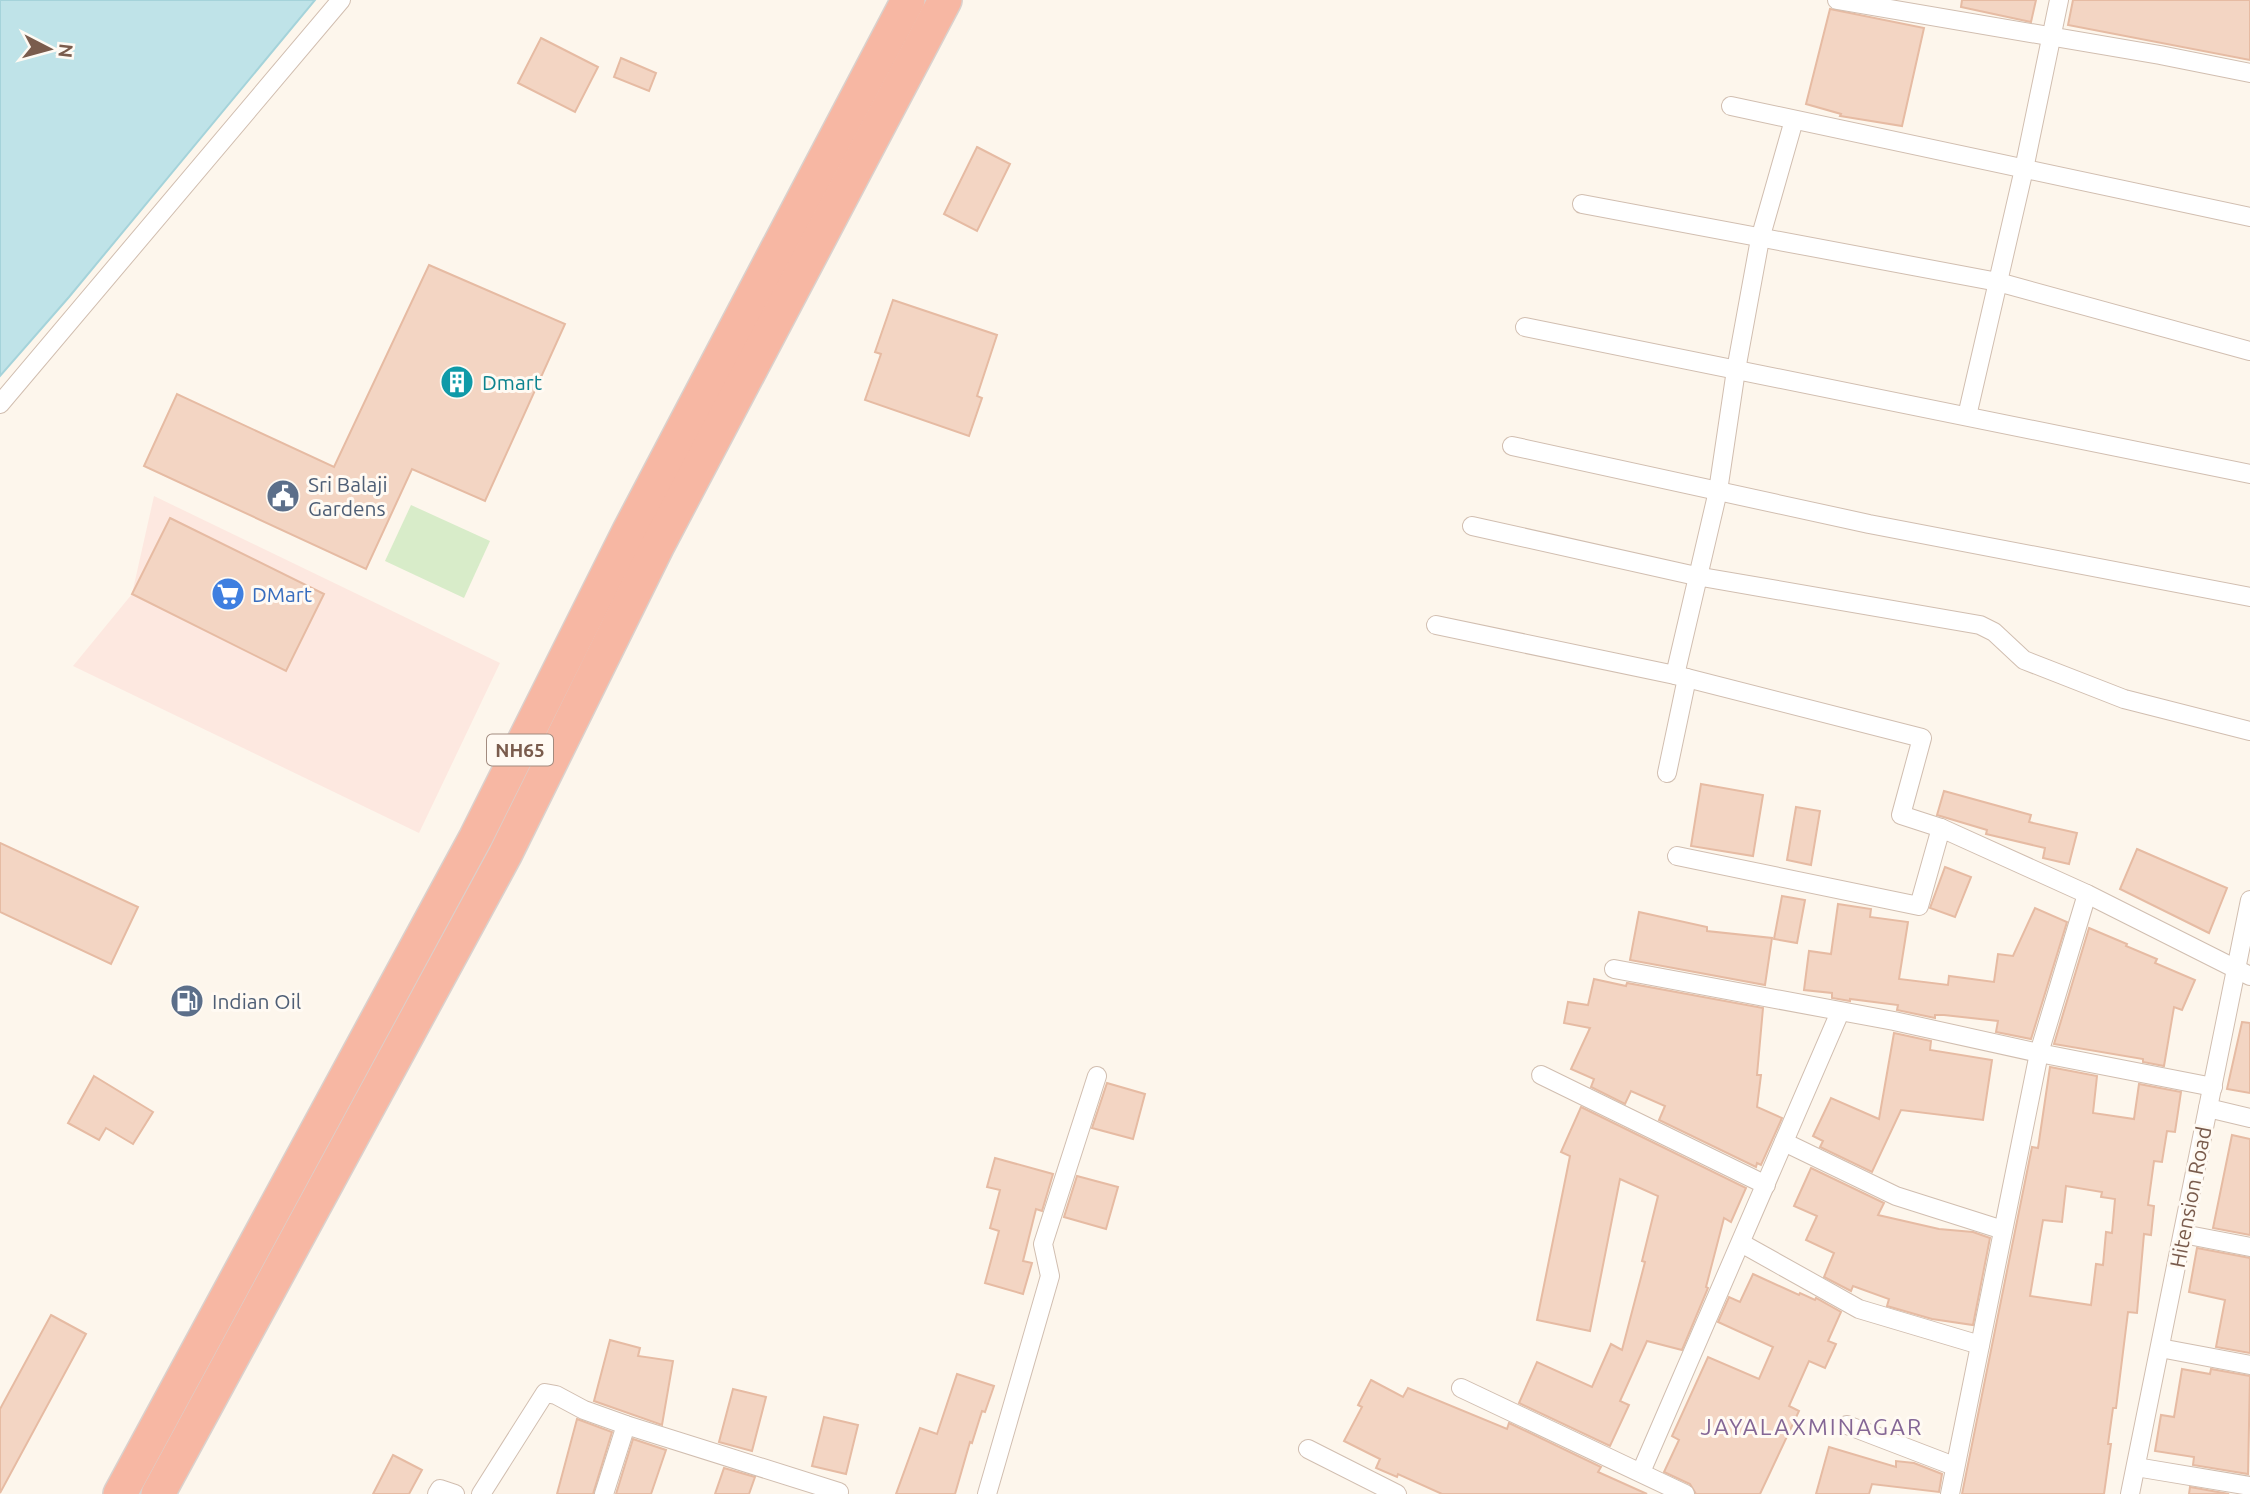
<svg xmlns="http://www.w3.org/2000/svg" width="2250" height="1494" font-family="Ubuntu,sans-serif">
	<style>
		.commercial { fill: #fde8e0 }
		.green { fill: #d8ecc9 }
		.water { fill: #bfe3e8; stroke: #a5d3da; stroke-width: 2 }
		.building { fill: #f3d5c3; stroke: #e6bba3; stroke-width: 2; fill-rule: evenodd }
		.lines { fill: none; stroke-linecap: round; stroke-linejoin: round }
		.street-casing { stroke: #d1beb0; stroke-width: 20 }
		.highway-casing { stroke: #dad1cd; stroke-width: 36 }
		.street { stroke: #fff; stroke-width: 18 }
		.highway { stroke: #f7b7a3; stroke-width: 33 }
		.labels { text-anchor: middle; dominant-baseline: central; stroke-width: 6; stroke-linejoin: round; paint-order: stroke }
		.shield { fill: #fffaf3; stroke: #a28b7f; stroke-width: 2 }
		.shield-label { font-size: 19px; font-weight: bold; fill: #7a5c4d }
		.culture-label { font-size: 21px; fill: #0d838f; stroke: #fffaf3; text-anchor: start }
		.service-label { font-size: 21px; fill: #4e5e75; stroke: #fffaf3; text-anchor: start }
		.shop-label { font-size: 21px; fill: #366cbe; stroke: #fffaf3; text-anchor: start }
		.street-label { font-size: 21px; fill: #7a5c4d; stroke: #fffaf3 }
		.neighbourhood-label { font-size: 23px; letter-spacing: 2px; fill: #846695; stroke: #fffaf3 }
	</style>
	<rect width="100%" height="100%" fill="#fdf6ec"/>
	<path class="commercial" d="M154 496 500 663 419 833 73 666 132 594Z"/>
	<path class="green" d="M411 505 490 541 464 598 385 561Z"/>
	<path class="water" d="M0 0H315L69 297 0 376Z"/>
	<g class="building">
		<path d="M1962 0H2036L2031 22 1961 7Z"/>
		<path d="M2073 0H2250V60L2068 25Z"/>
		<path d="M1830 9 1924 28 1902 126 1840 116 1841 114 1806 104Z"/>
		<path d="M541 38 598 67 575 112 518 83Z"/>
		<path d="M621 58 656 73 649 91 614 77Z"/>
		<path d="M977 147 1010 164 977 231 944 214Z"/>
		<path d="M429 265 565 324 485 501 412 469 366 569 144 466 177 394 334 467Z"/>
		<path d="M893 300 997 335 977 396 982 398 969 436 865 400 881 354 875 352Z"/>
		<path d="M170 518 324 594 286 671 132 594Z"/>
		<path d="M1701 784 1763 795 1753 856 1691 846Z"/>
		<path d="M1944 791 2031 815 2029 822 2077 833 2069 864 2043 858 2045 848 1986 834 1987 830 1937 815Z"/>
		<path d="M1796 807 1820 811 1811 865 1787 860Z"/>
		<path d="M0 843 138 907 111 964 0 912Z"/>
		<path d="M2137 849 2227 888 2209 933 2120 889Z"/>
		<path d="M1945 867 1971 877 1955 917 1930 908Z"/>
		<path d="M1782 896 1805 900 1797 943 1774 939Z"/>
		<path d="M1838 904 1871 909 1870 917 1908 922 1899 979 1948 985 1949 976 1994 982 1998 954 2013 956 2035 908 2067 922 2031 1039 1996 1032 1998 1021 1944 1015H1935V1018L1897 1010 1898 1005 1850 999V1001L1832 998V993L1804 990 1809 951 1831 954Z"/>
		<path d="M1639 912 1707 927V931L1772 938 1765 985 1630 960Z"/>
		<path d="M2089 928 2127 944 2126 946 2157 959 2155 963 2195 980 2182 1010 2174 1007 2164 1066 2143 1062V1059L2054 1044Z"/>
		<path d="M1594 979 1626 986 1627 983 1763 1008 1757 1075H1761L1757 1107 1782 1118 1761 1165 1757 1163 1756 1167 1659 1120 1665 1106 1631 1091 1625 1104 1591 1087 1594 1079 1571 1069 1590 1028 1564 1023 1568 1002 1588 1005Z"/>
		<path d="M2242 1022 2250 1023V1093L2227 1089Z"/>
		<path d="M1894 1033 1931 1041 1930 1050 1992 1060 1983 1120 1901 1110 1872 1172 1820 1147 1823 1141 1813 1136 1831 1098 1879 1119Z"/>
		<path d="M2050 1067 2097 1076 2093 1113 2134 1119 2139 1084 2181 1092 2175 1132 2167 1131 2162 1162 2154 1161 2148 1205 2154 1206 2151 1235 2144 1234 2137 1313 2128 1312 2116 1408H2113L2108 1444H2111L2104 1494H1962L2032 1147 2038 1148ZM2066 1186 2102 1192 2101 1197 2115 1199 2112 1233 2106 1232 2103 1265 2096 1264 2091 1305 2030 1296 2043 1220 2062 1222Z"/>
		<path d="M94 1076 153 1112 133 1144 106 1128 99 1140 68 1123Z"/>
		<path d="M1107 1083 1145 1094 1133 1139 1092 1128Z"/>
		<path d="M1581 1107 1746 1188 1731 1222 1724 1218 1706 1287 1708 1288 1682 1350 1647 1341 1620 1401 1629 1405 1610 1446 1519 1403 1537 1362 1592 1387 1611 1344 1622 1350 1645 1262 1642 1261 1658 1196 1620 1179 1590 1331 1537 1320 1570 1156 1561 1152Z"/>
		<path d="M2232 1135 2250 1139V1235L2213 1228Z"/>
		<path d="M995 1158 1053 1174 1042 1211 1036 1209 1023 1261 1032 1263 1023 1294 985 1283 999 1231 990 1228 1000 1190 987 1187Z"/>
		<path d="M1811 1168 1884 1203 1878 1215 1939 1229 1973 1232 1990 1238 1973 1325 1932 1319 1887 1306 1889 1299 1853 1286 1851 1291 1824 1277 1834 1253 1806 1240 1817 1216 1794 1206Z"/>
		<path d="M1077 1176 1118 1187 1106 1229 1064 1217Z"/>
		<path d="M2197 1248 2250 1258V1353L2216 1347 2225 1300 2189 1292Z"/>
		<path d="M1753 1274 1799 1295 1800 1293 1815 1300 1816 1298 1841 1312 1828 1341 1836 1344 1825 1368 1809 1361 1789 1406 1799 1411 1760 1494H1696L1690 1484 1664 1472 1679 1440 1672 1436 1708 1357 1759 1379 1773 1347 1718 1322 1729 1297 1740 1302Z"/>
		<path d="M51 1315 86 1334 0 1493V1409Z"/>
		<path d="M610 1340 640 1348 638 1356 673 1361 662 1425 594 1401Z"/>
		<path d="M2182 1369 2210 1374 2211 1369 2250 1376 2248 1474 2193 1465 2194 1457 2155 1451 2161 1415 2174 1417Z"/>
		<path d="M957 1374 994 1386 985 1412 982 1411 972 1443 970 1442 955 1494H896L920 1428 937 1434Z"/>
		<path d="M1371 1380 1403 1397 1408 1388 1507 1429 1509 1423 1601 1467 1598 1472 1647 1494H1442L1398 1474 1397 1477 1376 1468 1380 1459 1344 1441 1362 1407 1358 1405Z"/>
		<path d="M733 1389 766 1397 752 1451 719 1442Z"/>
		<path d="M824 1417 858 1425 846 1474 812 1466Z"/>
		<path d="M577 1419 612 1432 593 1494H557Z"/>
		<path d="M633 1439 666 1450 651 1494H616Z"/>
		<path d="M1829 1447 1896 1467V1461L1914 1463 1942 1474 1939 1492 1872 1484 1869 1494H1816Z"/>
		<path d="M393 1455 422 1470 409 1494H373Z"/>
		<path d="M724 1468 755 1477 749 1494H715Z"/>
		<path d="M2190 1487 2229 1494H2189Z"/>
	</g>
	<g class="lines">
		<defs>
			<g id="street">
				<path d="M1837 0 2160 55 2250 73"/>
				<path d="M1731 106 2250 217"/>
				<path d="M1582 204 1998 282 2250 351"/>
				<path d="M1525 327 2250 474"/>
				<path d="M0 404 341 0"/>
				<path d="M1967 416 2024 169 2059 0"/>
				<path d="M1512 446 1869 524 2250 597"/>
				<path d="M1472 526 1696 576 1980 625 1994 632 2024 660 2124 699 2250 731"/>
				<path d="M1436 625 1675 675 1922 738 1901 815 1941 828"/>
				<path d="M1675 675 1718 491 1736 370 1760 239 1794 120"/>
				<path d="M1667 773 1687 678"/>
				<path d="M1677 856 1919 906 1941 828 2087 894 2250 976"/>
				<path d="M1614 969 1894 1021 2039 1053 2213 1087"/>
				<path d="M1541 1075 1766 1185"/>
				<path d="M2208 1108 2250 1118"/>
				<path d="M1784 1142 1896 1196 2003 1230"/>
				<path d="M2183 1234 2250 1247"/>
				<path d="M1741 1243 1859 1309 1980 1345"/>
				<path d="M2160 1348 2250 1365"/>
				<path d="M1461 1388 1685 1494"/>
				<path d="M1847 1425 1954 1466"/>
				<path d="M1308 1449 1397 1494"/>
				<path d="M2136 1467 2250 1486"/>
				<path d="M1641 1472 1840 1012"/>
				<path d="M437 1494 440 1489 455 1494"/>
				<path d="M481 1494 545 1393 556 1395 584 1410 626 1425 839 1492 838 1494"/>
				<path d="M604 1494 626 1425"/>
				<path d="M987 1494 1050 1276 1043 1244 1097 1076"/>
				<path d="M1950 1494 2039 1053 2087 894"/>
				<path d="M2130 1494 2250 900"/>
			</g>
			<g id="highway">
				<path d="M120 1494 476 837 629 531 908 0"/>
				<path d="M158 1494 505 855 658 545 945 0"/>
			</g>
		</defs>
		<use href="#street" class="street-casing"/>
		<use href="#highway" class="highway-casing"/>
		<use href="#street" class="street"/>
		<use href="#highway" class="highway"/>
	</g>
	<defs>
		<symbol id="building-disc" viewBox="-11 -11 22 22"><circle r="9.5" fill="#0f9aa8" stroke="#fffaf3"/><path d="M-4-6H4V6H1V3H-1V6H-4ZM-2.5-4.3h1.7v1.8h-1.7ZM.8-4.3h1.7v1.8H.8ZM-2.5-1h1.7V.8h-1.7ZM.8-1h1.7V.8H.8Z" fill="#fff"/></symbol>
		<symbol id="civic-disc" viewBox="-11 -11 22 22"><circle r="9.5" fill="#5c6f8a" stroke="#fffaf3"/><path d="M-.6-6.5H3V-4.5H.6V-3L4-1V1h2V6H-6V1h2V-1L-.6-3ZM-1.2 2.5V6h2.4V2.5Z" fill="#fff"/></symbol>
		<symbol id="supermarket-disc" viewBox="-11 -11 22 22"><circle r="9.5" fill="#3f7fe0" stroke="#fffaf3"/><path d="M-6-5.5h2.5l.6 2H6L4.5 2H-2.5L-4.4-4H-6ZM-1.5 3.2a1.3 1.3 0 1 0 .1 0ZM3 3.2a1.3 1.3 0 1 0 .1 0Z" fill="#fff"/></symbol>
		<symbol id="fuel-disc" viewBox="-11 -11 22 22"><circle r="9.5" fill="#5c6f8a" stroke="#fffaf3"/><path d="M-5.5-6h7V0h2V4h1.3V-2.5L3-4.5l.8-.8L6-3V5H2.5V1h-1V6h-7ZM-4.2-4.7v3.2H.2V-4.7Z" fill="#fff"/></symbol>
	</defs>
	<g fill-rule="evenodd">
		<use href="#building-disc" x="438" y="363" width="38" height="38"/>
		<use href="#civic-disc" x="264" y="477" width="38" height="38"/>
		<use href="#supermarket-disc" x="209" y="575" width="38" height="38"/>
		<use href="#fuel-disc" x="168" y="982" width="38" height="38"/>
	</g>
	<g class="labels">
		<rect class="shield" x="487" y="734.5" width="66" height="31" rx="5"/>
		<g class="shield-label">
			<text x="520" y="750">NH65</text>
		</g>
		<g class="culture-label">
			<text x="482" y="382">Dmart</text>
		</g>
		<g class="service-label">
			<text x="308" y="484">Sri Balaji<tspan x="308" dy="24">Gardens</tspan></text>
			<text x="212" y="1001">Indian Oil</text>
		</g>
		<g class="shop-label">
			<text x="252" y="594">DMart</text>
		</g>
		<g class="street-label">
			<text transform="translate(2190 1197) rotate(-79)">Hitension Road</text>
		</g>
		<g class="neighbourhood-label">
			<text x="1812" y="1426">JAYALAXMINAGAR</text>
		</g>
	</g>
	<g transform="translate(49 49) rotate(96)" stroke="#fffaf3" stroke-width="5" paint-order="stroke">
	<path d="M0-5L12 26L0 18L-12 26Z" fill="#7a5c4d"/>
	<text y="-10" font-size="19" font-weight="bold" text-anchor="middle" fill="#7a5c4d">N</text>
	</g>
</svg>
